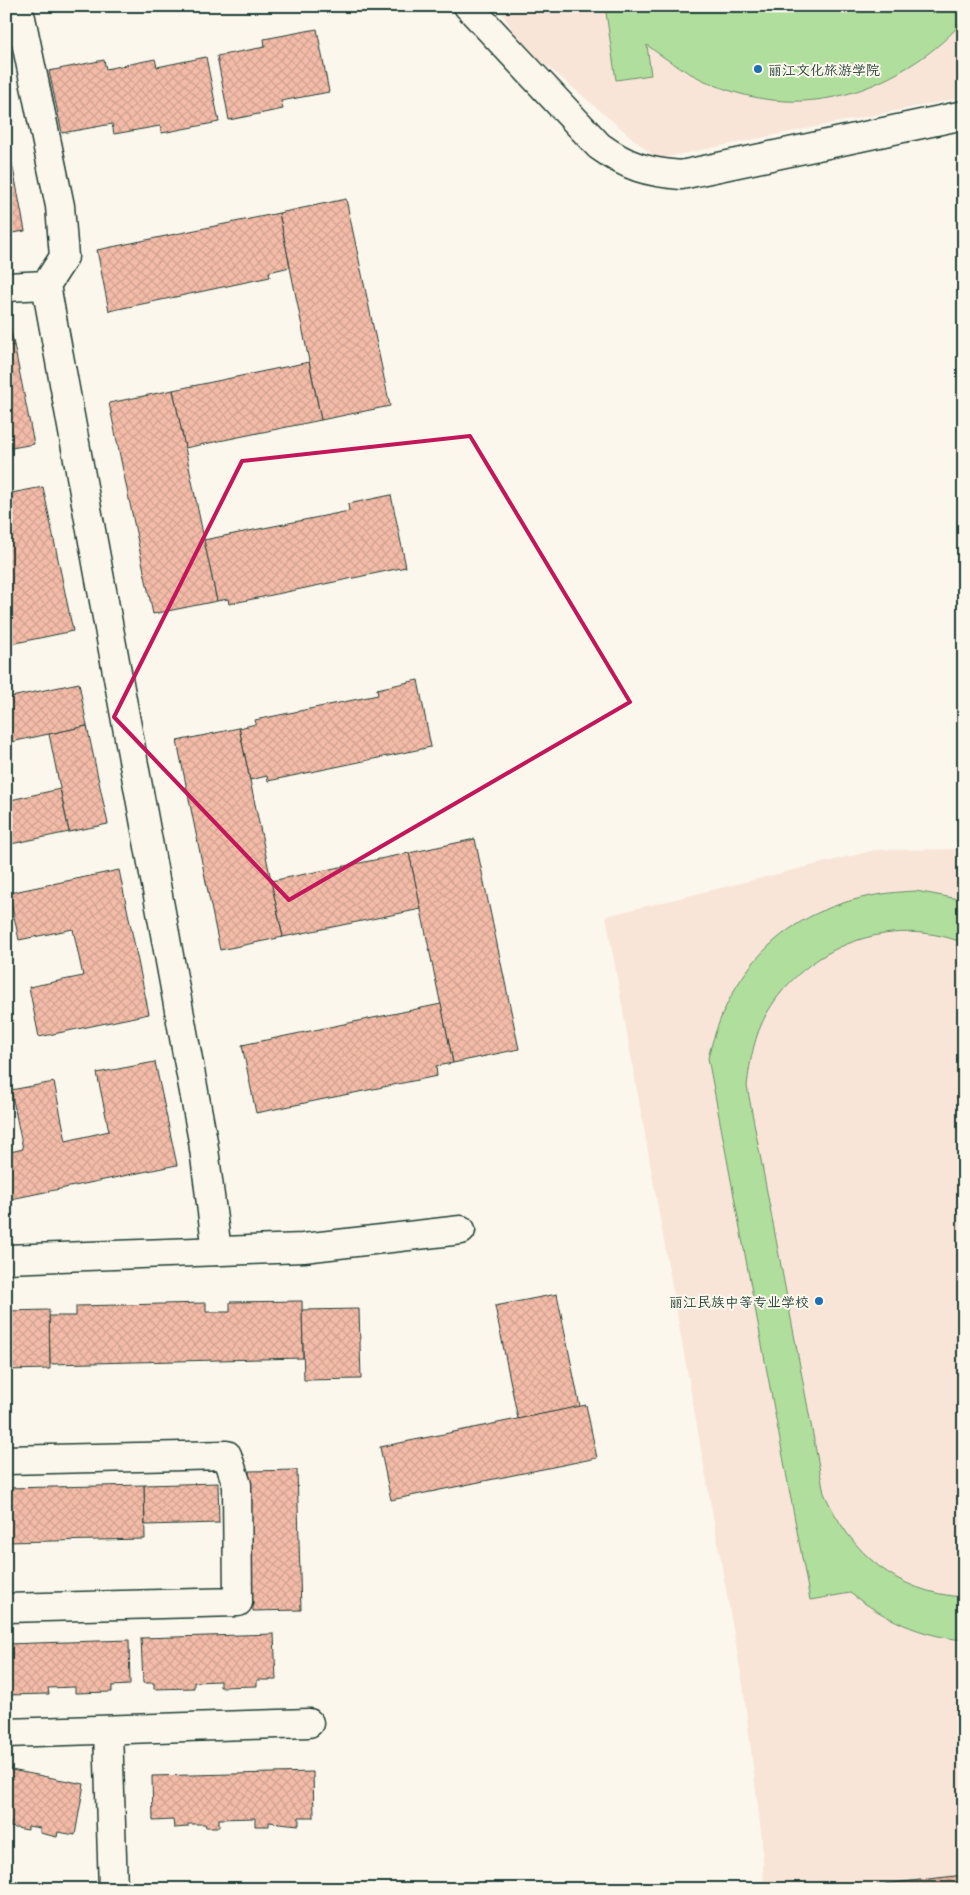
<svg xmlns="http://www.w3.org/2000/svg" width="970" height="1895" font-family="'Playpen Sans','LXGW WenKai TC',sans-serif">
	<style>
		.built { fill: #f9e5d8 }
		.grass { fill: #b0de9d; stroke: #688e68 }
		.building { fill: url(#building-cross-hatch); stroke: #1f3d34 }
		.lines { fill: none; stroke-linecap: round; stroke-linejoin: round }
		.minor-casing { stroke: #1f3d34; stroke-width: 31 }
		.minor { stroke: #fbf7ec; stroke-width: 28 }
		.marked { fill: none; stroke: #c2185b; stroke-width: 4; stroke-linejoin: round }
		.poi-dot { fill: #1f6fb2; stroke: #fbf7ec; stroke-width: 2 }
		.labels { text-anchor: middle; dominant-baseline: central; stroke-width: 4; stroke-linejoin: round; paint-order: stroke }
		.poi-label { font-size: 14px; fill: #1f3d34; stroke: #fbf7ec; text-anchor: start }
	</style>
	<defs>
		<pattern id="building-cross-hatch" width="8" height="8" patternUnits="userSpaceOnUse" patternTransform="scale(1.25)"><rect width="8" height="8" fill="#f4bca8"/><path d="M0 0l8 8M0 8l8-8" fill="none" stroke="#d1a291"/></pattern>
	</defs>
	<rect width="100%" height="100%" fill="#fbf7ec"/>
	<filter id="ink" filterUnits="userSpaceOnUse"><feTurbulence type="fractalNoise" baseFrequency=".02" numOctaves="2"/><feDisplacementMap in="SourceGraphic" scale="10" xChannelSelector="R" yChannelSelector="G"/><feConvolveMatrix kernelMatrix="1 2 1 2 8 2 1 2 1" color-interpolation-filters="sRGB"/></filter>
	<g filter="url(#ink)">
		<g class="built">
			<path d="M498 6H964V97L657 159 519 42Z"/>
			<path d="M964 849V1889H764L762 1841 743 1685 606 916 875 850Z"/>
		</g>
		<g class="grass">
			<path d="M605 6H964C964 9 965 15 963 18 959 29 936 48 926 55 833 122 735 114 647 45L651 75 616 80Z"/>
			<path d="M916 891 964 900V943C890 914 806 946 767 1013 754 1036 750 1061 747 1086L824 1493C851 1553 896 1593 964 1597V1640C920 1636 885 1619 850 1593L810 1600 708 1058C734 951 806 895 916 891Z"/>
		</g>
		<g class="building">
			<path d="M317 29 329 92 281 101 283 109 229 120 217 56 265 47 264 39Z"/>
			<path d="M206 57 219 122 162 133 160 126 114 134 112 124 62 133 49 71 104 60 106 69 155 59 157 67Z"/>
			<path d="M12 163 25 231 6 234V164Z"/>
			<path d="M346 199 390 406 321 420 279 213Z"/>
			<path d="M279 213 290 267 269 272 270 277 109 311 97 250Z"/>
			<path d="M6 309 14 345 6 347Z"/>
			<path d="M14 345 34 444 6 449V347Z"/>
			<path d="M309 362 321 420 185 448 173 390Z"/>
			<path d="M173 390 217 601 153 614 109 403Z"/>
			<path d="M43 487 73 631 6 645V494Z"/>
			<path d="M391 495 406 567 229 604 228 599 217 601 204 540 349 511 348 504Z"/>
			<path d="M418 680 431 747 268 781 267 776 250 780 239 728 256 724 255 720 378 695 377 689Z"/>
			<path d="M79 683 87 726 6 743V698Z"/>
			<path d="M87 726 108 824 69 832 49 734Z"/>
			<path d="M239 728 283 937 220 950 177 741Z"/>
			<path d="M60 789 69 832 6 845V801Z"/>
			<path d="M475 839 519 1049 453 1063 409 853Z"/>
			<path d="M409 853 421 909 283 937 271 881Z"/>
			<path d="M119 870 149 1014 39 1037 29 987 83 976 73 929 19 940 9 893Z"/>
			<path d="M441 1004 453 1063 436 1066 437 1076 256 1113 242 1045Z"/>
			<path d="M155 1062 177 1165 6 1200V1153L23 1149 11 1090 54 1082 66 1141 109 1131 97 1073Z"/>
			<path d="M557 1294 580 1407 518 1419 495 1306Z"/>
			<path d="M302 1301 303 1358 50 1364 49 1316H76V1306L206 1303V1312H230V1302Z"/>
			<path d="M359 1309 361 1379 304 1380 302 1310Z"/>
			<path d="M49 1310 50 1369 6 1370V1311Z"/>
			<path d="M586 1405 597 1458 391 1500 380 1447Z"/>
			<path d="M297 1470 301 1610 253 1611 249 1471Z"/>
			<path d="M218 1483 219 1523 145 1525 144 1485Z"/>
			<path d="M144 1485 145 1539 6 1542V1488Z"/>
			<path d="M274 1634 276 1680H257V1686L220 1687V1681L194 1682V1688L154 1689V1683H143L141 1638Z"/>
			<path d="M129 1640 130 1685 112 1686V1692L75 1693V1687L48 1688 49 1694 9 1695V1689H6V1644Z"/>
			<path d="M6 1769 84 1784 75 1835 58 1832 57 1837 40 1833V1828L28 1826V1830L10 1827 11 1823 6 1822Z"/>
			<path d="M313 1772 314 1817H299V1825L269 1822V1826H255V1818L219 1819V1827H206L205 1824H188V1827L174 1828 173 1820 153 1821 152 1776Z"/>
			<path d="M964 1875V1889H886L885 1884Z"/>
		</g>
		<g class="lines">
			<defs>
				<g id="minor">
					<path d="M468 6 599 146C628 167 647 172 681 175L964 115"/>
					<path d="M6 13 21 18 60 206 64 257 46 285 203 1141 217 1251"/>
					<path d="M6 287 46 285"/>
					<path d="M6 1259 303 1248 461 1230"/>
					<path d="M6 1460 227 1455 237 1485 238 1602 6 1608"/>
					<path d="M108 1730 113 1889"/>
					<path d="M6 1733 309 1723"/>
				</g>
			</defs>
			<use href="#minor" class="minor-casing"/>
			<use href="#minor" class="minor"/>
		</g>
	</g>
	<path class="marked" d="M470 436 630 702 289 900 114 717 242 461Z"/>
	<g class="poi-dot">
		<circle cx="758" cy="69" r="5"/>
		<circle cx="819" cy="1301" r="5"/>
	</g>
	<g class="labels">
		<g class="poi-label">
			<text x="768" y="69">丽江文化旅游学院</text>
			<text x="809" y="1301" text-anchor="end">丽江民族中等专业学校</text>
		</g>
	</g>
	<rect width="970" height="1895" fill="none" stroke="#fbf7ec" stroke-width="25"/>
	<rect x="12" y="12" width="945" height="1870" fill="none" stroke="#1f3d34" stroke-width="2" filter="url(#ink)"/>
</svg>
